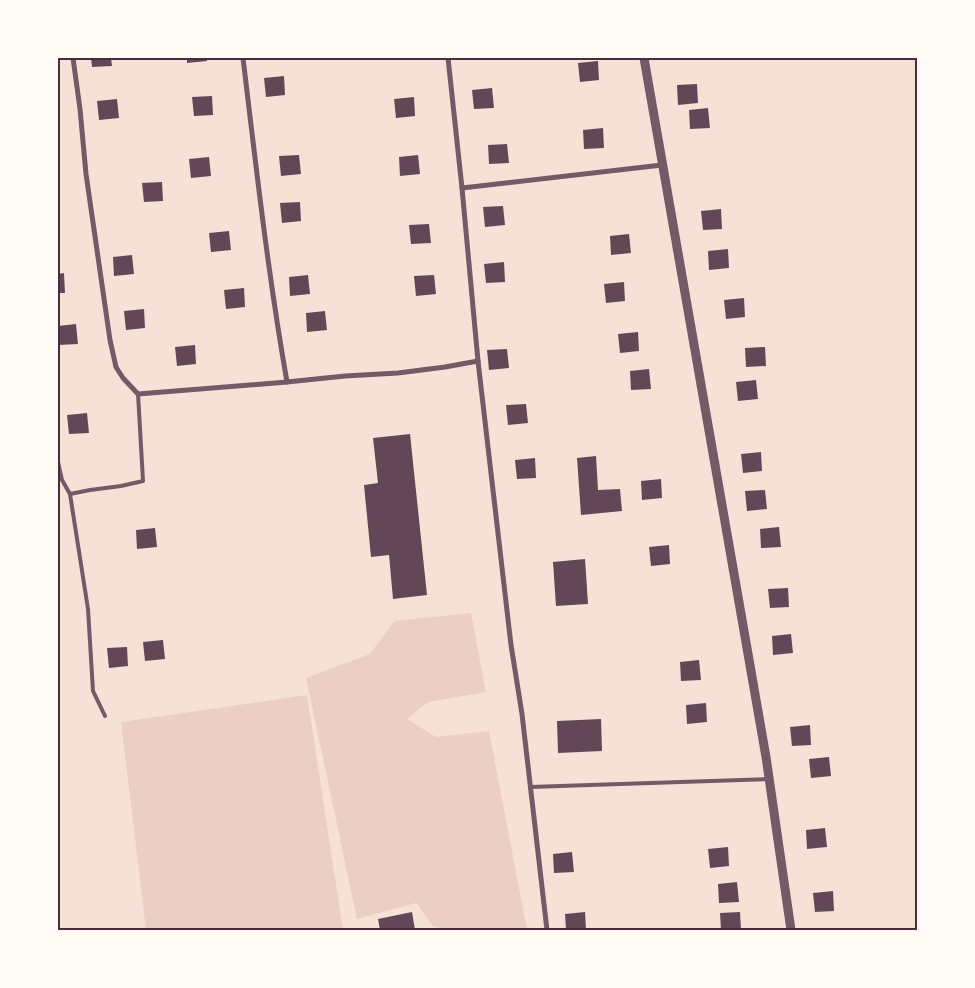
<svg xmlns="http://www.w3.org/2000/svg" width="975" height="988" font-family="'IBM Plex Sans',sans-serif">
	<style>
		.green { fill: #ebcfc5 }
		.building { fill: #644757 }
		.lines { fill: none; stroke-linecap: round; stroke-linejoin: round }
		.service { stroke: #755966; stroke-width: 4 }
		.minor { stroke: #755966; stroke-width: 5 }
		.tertiary { stroke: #755966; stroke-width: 9 }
		.neatline { fill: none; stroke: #4a2c40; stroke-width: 2 }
	</style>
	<rect width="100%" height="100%" fill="#f7e1d7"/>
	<g class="green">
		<path d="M471 613 486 692 428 702 407 719 436 737 489 731 527 930H449L433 926 416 903 357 919 306 678 370 654 394 621Z"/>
		<path d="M307 695 343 930H146L121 722Z"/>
	</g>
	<g class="building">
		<path d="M91 58H111L112 66 92 67Z"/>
		<path d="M187 58H207V61L187 63Z"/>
		<path d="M598 61 599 80 580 82 578 63Z"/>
		<path d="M284 76 285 95 266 97 264 78Z"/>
		<path d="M697 84 698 103 678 105 677 85Z"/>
		<path d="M492 88 494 108 474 109 472 90Z"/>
		<path d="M212 96 213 115 194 116 192 97Z"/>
		<path d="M414 97 415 116 396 118 394 99Z"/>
		<path d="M117 99 119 118 99 120 97 101Z"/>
		<path d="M708 108 710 128 690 129 689 110Z"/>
		<path d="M603 128 604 148 584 149 583 130Z"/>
		<path d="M507 144 509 163 489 164 488 145Z"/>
		<path d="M299 155 301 174 281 176 279 156Z"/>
		<path d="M418 155 420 174 400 176 399 157Z"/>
		<path d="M209 157 211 176 191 178 189 159Z"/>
		<path d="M162 182 163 201 144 202 142 183Z"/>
		<path d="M300 202 301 221 282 223 280 203Z"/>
		<path d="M503 206 505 225 485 227 483 207Z"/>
		<path d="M721 209 722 229 703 230 701 211Z"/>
		<path d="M429 224 431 243 411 244 409 225Z"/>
		<path d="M229 231 231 250 211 252 209 233Z"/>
		<path d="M629 234 631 253 611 255 610 236Z"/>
		<path d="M728 249 729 268 709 270 708 251Z"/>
		<path d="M132 255 134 274 114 276 113 257Z"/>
		<path d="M504 262 505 282 486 283 484 264Z"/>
		<path d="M64 273 65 293H58V274Z"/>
		<path d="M308 275 310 294 290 296 289 277Z"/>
		<path d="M434 275 436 294 416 296 414 276Z"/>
		<path d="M624 282 625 301 606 303 604 284Z"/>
		<path d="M244 288 245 307 226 309 224 290Z"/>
		<path d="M744 298 745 317 726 319 724 300Z"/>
		<path d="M144 309 145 328 126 330 124 311Z"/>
		<path d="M325 311 327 330 307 332 306 313Z"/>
		<path d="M76 324 78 344 58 345V326Z"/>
		<path d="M638 332 639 351 620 353 618 334Z"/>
		<path d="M195 345 196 364 177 366 175 347Z"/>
		<path d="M765 347 766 366 746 367 745 348Z"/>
		<path d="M507 349 509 368 489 370 487 350Z"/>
		<path d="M649 369 651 389 631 390 630 371Z"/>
		<path d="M756 380 758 399 738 401 736 382Z"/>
		<path d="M526 404 528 423 508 425 506 405Z"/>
		<path d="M87 413 89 433 69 434 67 415Z"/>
		<path d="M410 434 427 595 393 599 389 555 371 557 364 485 378 483 373 438Z"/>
		<path d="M761 452 762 471 743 473 741 454Z"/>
		<path d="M596 456 598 490 620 489 622 511 581 515 577 458Z"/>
		<path d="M535 458 536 478 517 479 515 460Z"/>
		<path d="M661 479 662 498 642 500 641 481Z"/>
		<path d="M765 490 767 509 747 511 745 491Z"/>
		<path d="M779 527 781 547 761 548 760 529Z"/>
		<path d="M155 528 157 547 137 549 136 530Z"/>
		<path d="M669 545 670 564 651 566 649 547Z"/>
		<path d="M585 559 588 604 556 606 553 562Z"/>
		<path d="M788 588 789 607 770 608 768 589Z"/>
		<path d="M791 634 793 653 773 655 772 636Z"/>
		<path d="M163 640 165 659 145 661 143 642Z"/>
		<path d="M127 647 128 666 109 668 107 648Z"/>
		<path d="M699 660 701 680 681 681 680 662Z"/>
		<path d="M706 703 707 722 687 724 686 705Z"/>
		<path d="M601 719 602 751 558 753 557 721Z"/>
		<path d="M810 725 811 745 792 746 790 727Z"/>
		<path d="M829 757 831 776 811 778 809 759Z"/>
		<path d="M825 828 827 847 807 849 806 830Z"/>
		<path d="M728 847 729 866 710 868 708 849Z"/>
		<path d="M572 852 574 872 554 873 553 854Z"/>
		<path d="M737 882 739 902 719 903 718 884Z"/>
		<path d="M833 891 834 911 815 912 813 893Z"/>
		<path d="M412 912 415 930H380L378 919Z"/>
		<path d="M585 912 586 930H566L565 914Z"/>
		<path d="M740 912 741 930H721L720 913Z"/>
	</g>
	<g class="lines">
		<g class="service">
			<path d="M58 462 62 480 70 494 90 490 121 486 143 481 138 394"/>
			<path d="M70 494 88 609 93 691 105 716"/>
			<path d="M530 787 768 779"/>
		</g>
		<g class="minor">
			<path d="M73 58 80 109 86 174 110 340 116 367 123 378 138 394 287 382 345 376 398 373 445 367 478 361"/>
			<path d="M243 58C256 166 268 274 287 382"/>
			<path d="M448 58 462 188 478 361 511 645 522 714 547 930"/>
			<path d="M462 188 662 165"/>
		</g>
		<path class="tertiary" d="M644 58 766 757 791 930"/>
	</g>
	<rect width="975" height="988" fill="none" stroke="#fffaf5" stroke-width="118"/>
	<rect x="59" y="59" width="857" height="870" class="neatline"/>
</svg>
